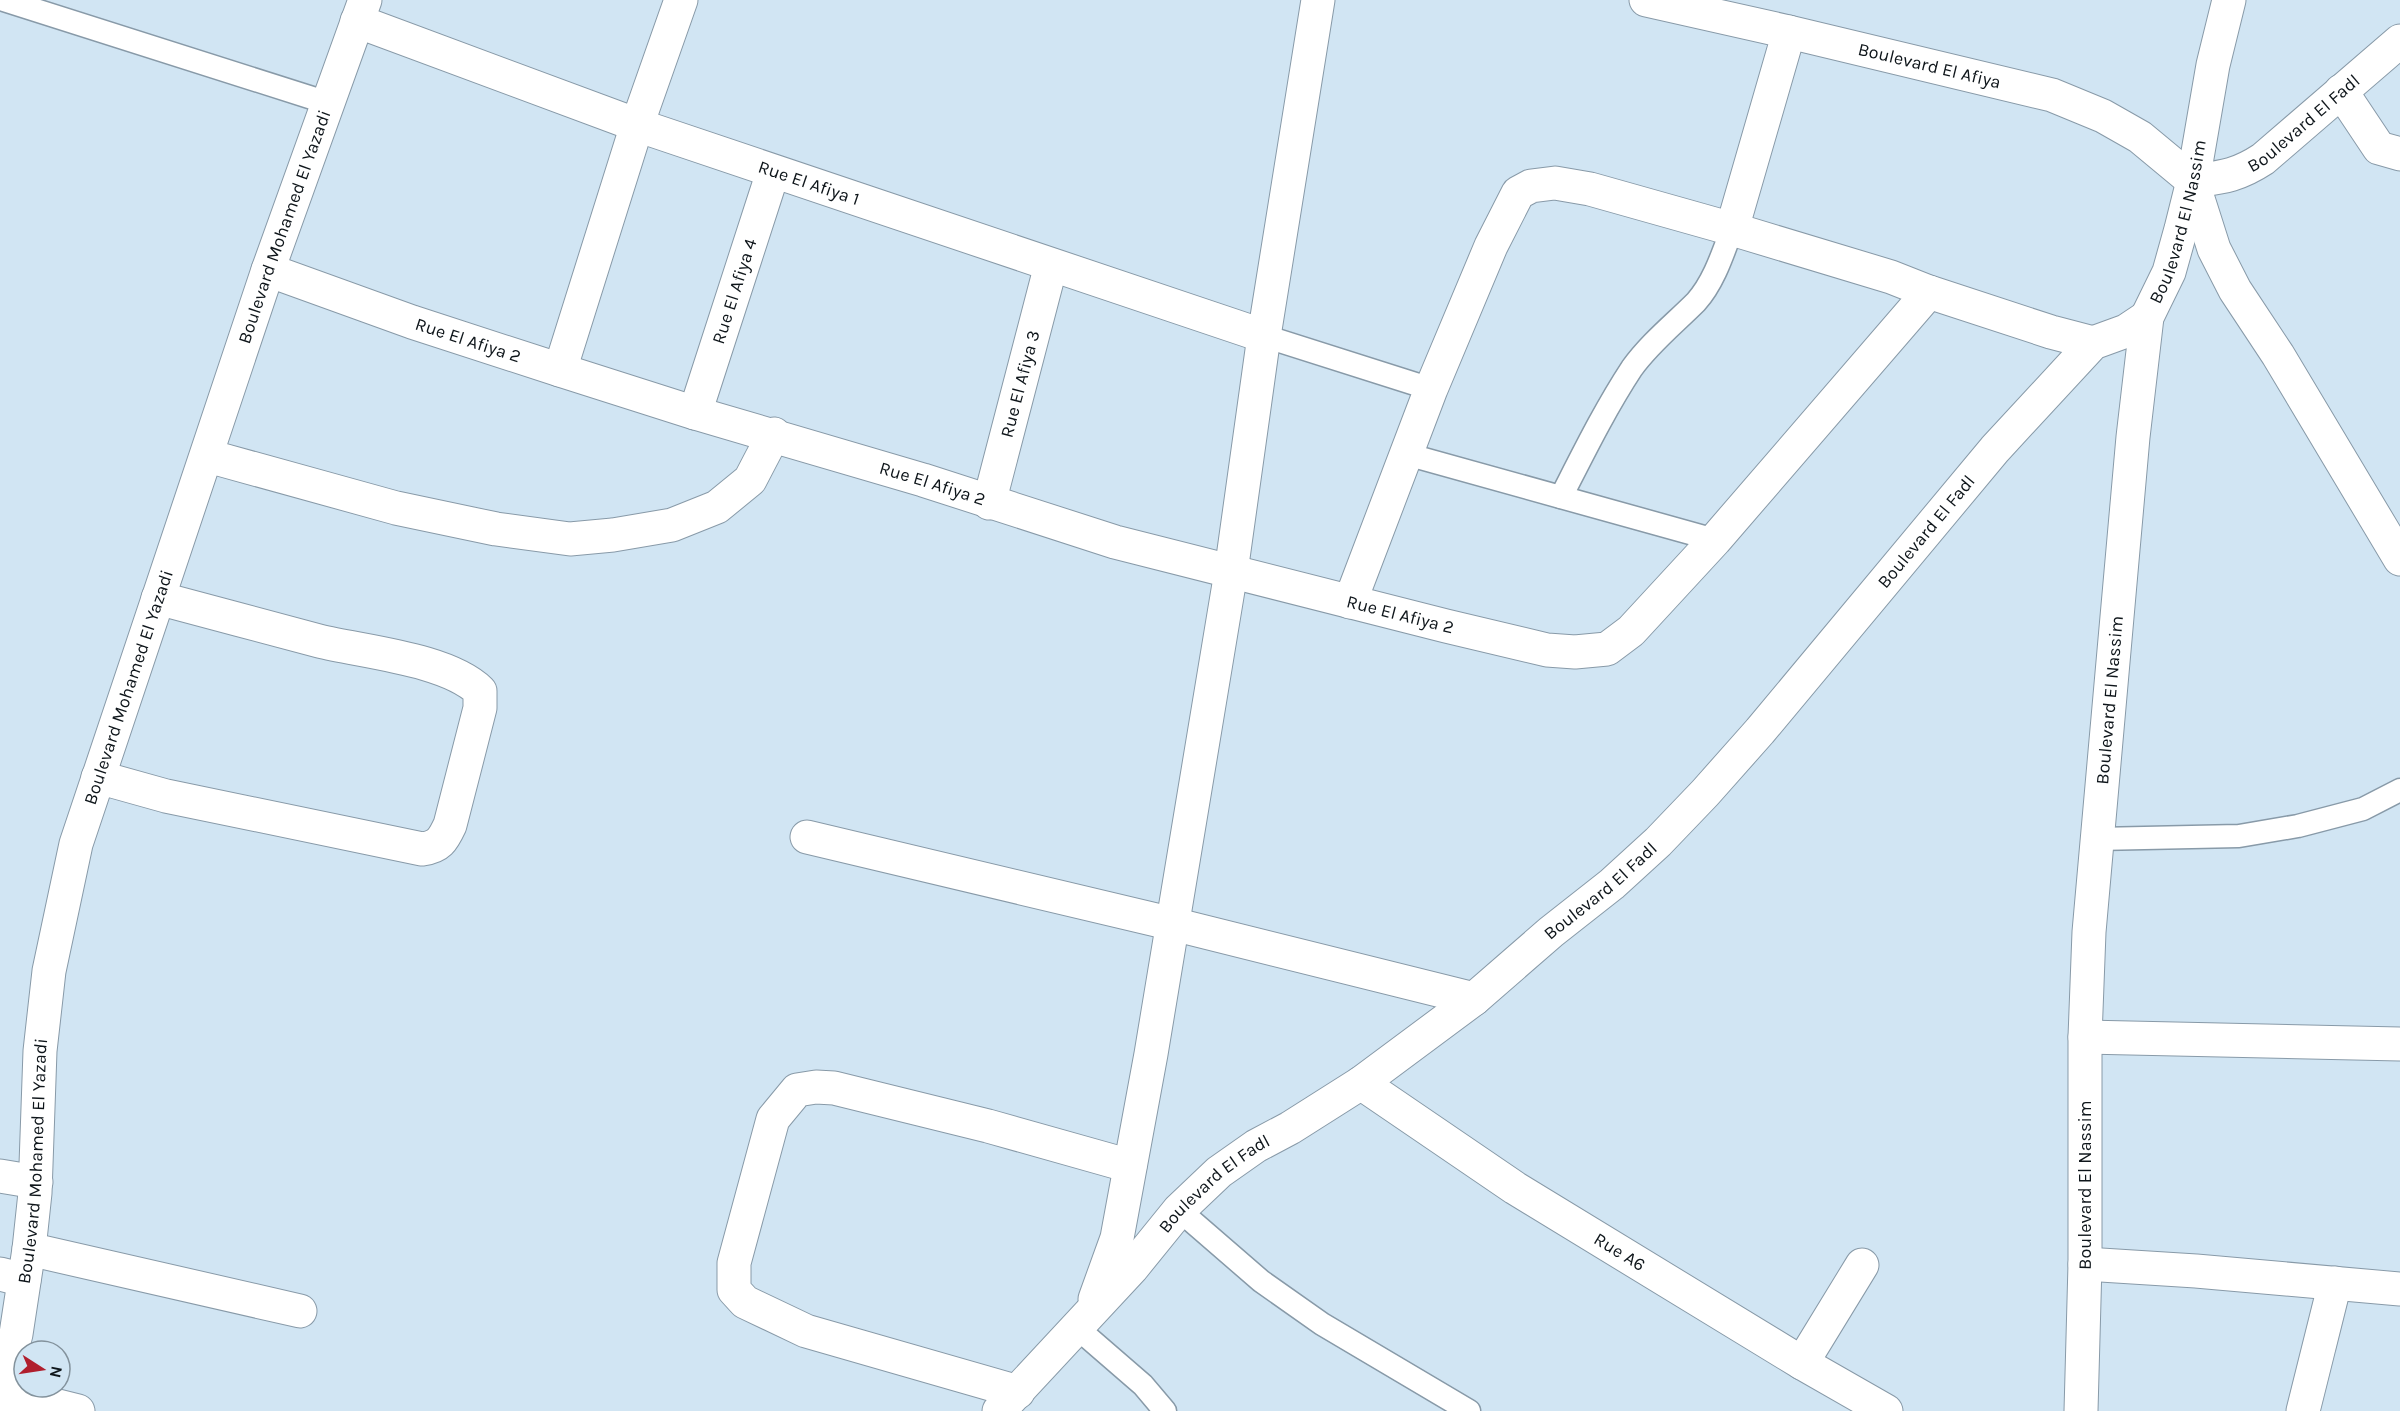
<svg xmlns="http://www.w3.org/2000/svg" width="2400" height="1411" font-family="Karla,sans-serif">
	<style>
		.lines { fill: none; stroke-linecap: round; stroke-linejoin: round }
		.service-casing { stroke: #889aa8; stroke-width: 25 }
		.minor-casing { stroke: #889aa8; stroke-width: 35 }
		.tertiary-casing { stroke: #889aa8; stroke-width: 35 }
		.service { stroke: #fff; stroke-width: 22 }
		.minor { stroke: #fff; stroke-width: 33 }
		.tertiary { stroke: #fff; stroke-width: 33 }
		.labels { text-anchor: middle; dominant-baseline: central; stroke-width: 6; stroke-linejoin: round; paint-order: stroke }
		.street-label { font-size: 18px; fill: #0e151a; stroke: #d1e5f3 }
	</style>
	<rect width="100%" height="100%" fill="#d1e5f3"/>
	<g class="lines">
		<defs>
			<g id="service">
				<path d="M4 0 328 103"/>
				<path d="M1264 336 1431 389"/>
				<path d="M1406 454 1715 540"/>
				<path d="M1561 497C1583 454 1605 409 1632 368 1650 343 1674 324 1696 302 1714 282 1723 253 1732 229"/>
				<path d="M2097 839 2239 836 2298 826 2363 809 2400 790"/>
				<path d="M1179 1210 1261 1281 1322 1324 1469 1411"/>
				<path d="M1076 1327 1143 1385 1165 1411"/>
			</g>
			<g id="minor">
				<path id="s1" d="M1646 0 1789 32 2052 95 2103 116 2140 137 2193 181"/>
				<path id="s2" d="M357 21 637 125 1264 336"/>
				<path d="M2341 91 2379 148 2400 154"/>
				<path id="s3" d="M2193 181C2223 177 2237 176 2263 159L2400 41"/>
				<path d="M2193 183 2214 249 2235 290 2278 355 2400 559"/>
				<path d="M1732 229 1789 32"/>
				<path id="s4" d="M268 270 412 322 560 370 695 413 923 480 1115 542 1446 626 1547 650 1575 652 1607 649 1631 631 1715 540 1929 292"/>
				<path d="M560 370 637 125 681 0"/>
				<path id="s5" d="M695 413 773 172"/>
				<path d="M208 456 396 508 496 529 570 539 613 535 672 525 717 507 750 480 774 434"/>
				<path id="s6" d="M989 503 1051 265"/>
				<path d="M1350 602 1431 389 1491 246 1518 193 1531 186 1555 183 1590 189 1732 229 1891 277 1929 292 2051 332 2093 343"/>
				<path d="M98 777 166 796 422 849C439 847 443 840 450 825L480 708V691C447 659 364 652 319 641 265 627 212 612 158 598"/>
				<path d="M807 837 1173 924 1474 999"/>
				<path d="M2085 1037 2400 1044"/>
				<path id="s7" d="M1361 1083 1515 1188 1802 1363 1886 1411"/>
				<path d="M0 1176 36 1182"/>
				<path d="M29 1249 300 1311"/>
				<path d="M2085 1264 2196 1271 2400 1289"/>
				<path d="M0 1274 24 1280"/>
				<path d="M1095 1299 1117 1238 1151 1054 1231 572 1264 336 1318 0"/>
				<path d="M1802 1363 1862 1265"/>
				<path d="M2 1392 78 1411"/>
				<path d="M1018 1392 806 1331 745 1302 734 1290V1263L773 1119 797 1090 816 1087 834 1088 988 1126 1130 1166"/>
				<path id="s8" d="M999 1411 1132 1268 1179 1210 1219 1172 1256 1146 1290 1128 1361 1083 1474 999 1551 932 1612 884 1658 842 1705 793 1760 731 1995 449 2093 343 2126 331 2147 317"/>
				<path id="s9" d="M2081 1411 2085 1264V1037L2089 932 2133 437 2147 317 2169 272 2181 229 2193 181 2213 65 2229 0"/>
				<path d="M2303 1411 2335 1283"/>
			</g>
			<g id="tertiary">
				<path id="s10" d="M0 1400 16 1334 29 1249 35 1193 40 1051 49 971 76 844 268 270 365 0"/>
			</g>
		</defs>
		<use href="#service" class="service-casing"/>
		<use href="#minor" class="minor-casing"/>
		<use href="#tertiary" class="tertiary-casing"/>
		<use href="#service" class="service"/>
		<use href="#minor" class="minor"/>
		<use href="#tertiary" class="tertiary"/>
	</g>
	<g class="labels">
		<g class="street-label">
			<text stroke="none"><textPath href="#s1" startOffset="291">Boulevard El Afiya</textPath></text>
			<text stroke="none"><textPath href="#s3" startOffset="128">Boulevard El Fadl</textPath></text>
			<text stroke="none"><textPath href="#s2" startOffset="480">Rue El Afiya 1</textPath></text>
			<text stroke="none"><textPath href="#s9" startOffset="1198">Boulevard El Nassim</textPath></text>
			<text stroke="none"><textPath href="#s10" startOffset="1214">Boulevard Mohamed El Yazadi</textPath></text>
			<text stroke="none"><textPath href="#s5" startOffset="128">Rue El Afiya 4</textPath></text>
			<text stroke="none"><textPath href="#s4" startOffset="212">Rue El Afiya 2</textPath></text>
			<text stroke="none"><textPath href="#s6" startOffset="123">Rue El Afiya 3</textPath></text>
			<text stroke="none"><textPath href="#s4" startOffset="698">Rue El Afiya 2</textPath></text>
			<text stroke="none"><textPath href="#s8" startOffset="1286">Boulevard El Fadl</textPath></text>
			<text stroke="none"><textPath href="#s4" startOffset="1184">Rue El Afiya 2</textPath></text>
			<text stroke="none"><textPath href="#s10" startOffset="728">Boulevard Mohamed El Yazadi</textPath></text>
			<text stroke="none"><textPath href="#s9" startOffset="712">Boulevard El Nassim</textPath></text>
			<text stroke="none"><textPath href="#s8" startOffset="800">Boulevard El Fadl</textPath></text>
			<text stroke="none"><textPath href="#s10" startOffset="242">Boulevard Mohamed El Yazadi</textPath></text>
			<text stroke="none"><textPath href="#s9" startOffset="226">Boulevard El Nassim</textPath></text>
			<text stroke="none"><textPath href="#s8" startOffset="314">Boulevard El Fadl</textPath></text>
			<text stroke="none"><textPath href="#s7" startOffset="309">Rue A6</textPath></text>
		</g>
	</g>
	<g transform="translate(42 1369) rotate(102)"><circle r="28" fill="#d1e5f3" stroke="#83929c" stroke-width="1.5"/>
	<path d="M0-4.5L10 22L0 15L-10 22Z" fill="#b01e2d"/>
	<text y="-9" font-size="16" font-weight="bold" text-anchor="middle" fill="#0e151a">N</text>
	</g>
</svg>
